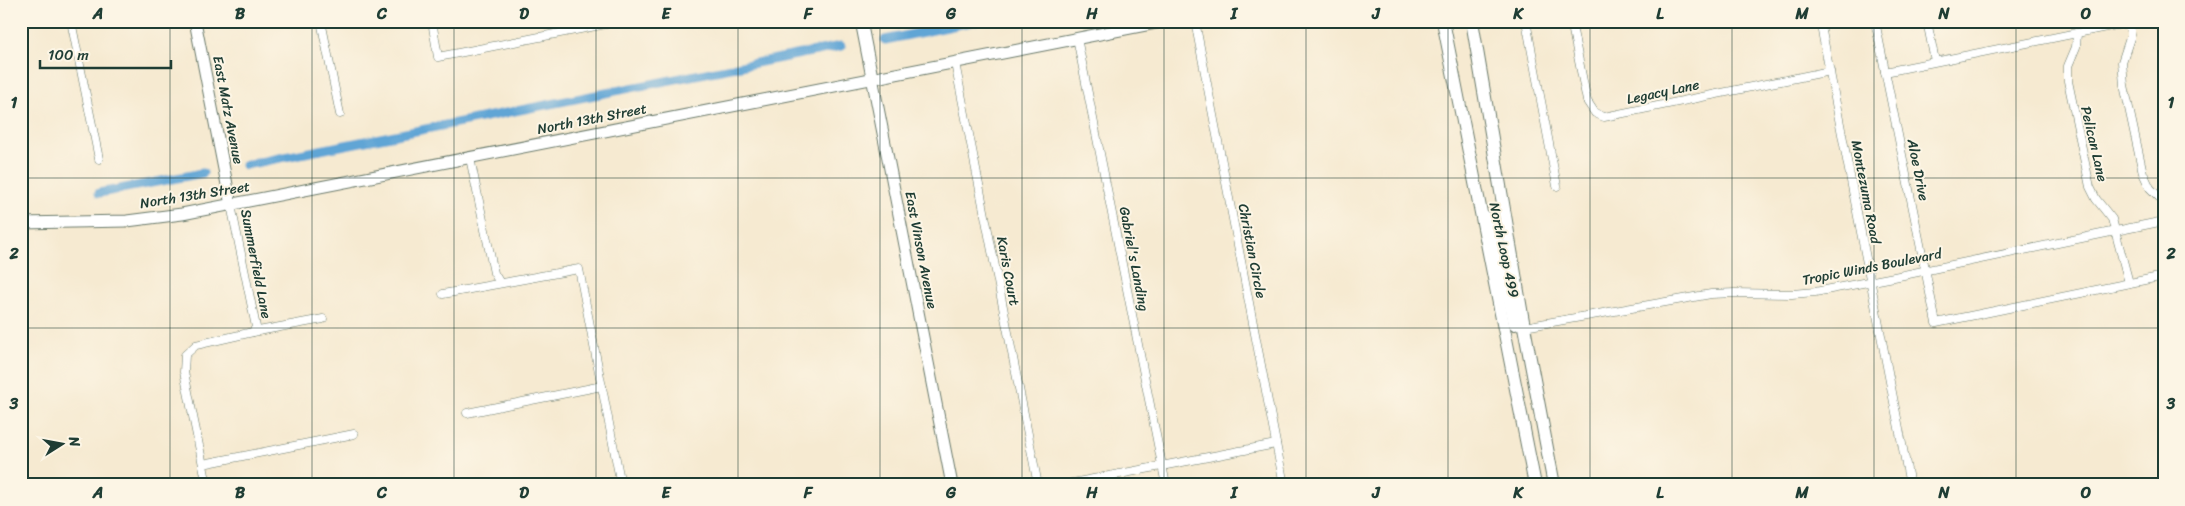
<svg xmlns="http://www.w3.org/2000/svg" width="2185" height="506" font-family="Sriracha,sans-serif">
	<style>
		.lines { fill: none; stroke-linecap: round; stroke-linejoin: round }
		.canal { stroke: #60a5d5; stroke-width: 9 }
		.street-casing { stroke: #6a7a6b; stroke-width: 9 }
		.secondary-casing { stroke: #6a7a6b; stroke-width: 13 }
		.primary-casing { stroke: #6a7a6b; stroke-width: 14 }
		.street { stroke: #fff; stroke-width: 8 }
		.secondary { stroke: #fff; stroke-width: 11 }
		.primary { stroke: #fff; stroke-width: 12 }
		.grid { fill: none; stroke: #1f3d34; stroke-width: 1; stroke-opacity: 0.55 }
		.labels { text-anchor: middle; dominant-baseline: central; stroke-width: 4; stroke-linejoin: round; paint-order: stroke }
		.street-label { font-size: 14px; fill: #1f3d34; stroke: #fcf5e5 }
		.neatline { fill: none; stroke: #1f3d34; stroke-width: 2 }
		.grid-label { font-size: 16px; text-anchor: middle; font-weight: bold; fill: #1f3d34 }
	</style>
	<rect width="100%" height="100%" fill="#fcf5e5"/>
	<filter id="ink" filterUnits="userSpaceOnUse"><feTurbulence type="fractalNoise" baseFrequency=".02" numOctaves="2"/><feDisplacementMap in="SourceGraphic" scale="10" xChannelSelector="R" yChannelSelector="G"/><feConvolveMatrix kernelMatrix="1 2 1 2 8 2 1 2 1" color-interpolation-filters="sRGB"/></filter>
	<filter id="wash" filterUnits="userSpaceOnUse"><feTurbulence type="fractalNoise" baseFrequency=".0096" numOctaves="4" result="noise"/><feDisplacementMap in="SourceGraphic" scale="20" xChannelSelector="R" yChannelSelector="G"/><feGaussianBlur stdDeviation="1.12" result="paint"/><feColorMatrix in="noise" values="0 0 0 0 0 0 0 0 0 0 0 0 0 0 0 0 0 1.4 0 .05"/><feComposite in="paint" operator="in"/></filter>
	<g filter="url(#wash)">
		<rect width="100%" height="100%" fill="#f6ead1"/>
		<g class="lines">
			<g class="canal">
				<path d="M885 40 976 21"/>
				<path d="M245 165 841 46"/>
				<path d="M99 193 203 173"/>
			</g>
		</g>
	</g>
	<g filter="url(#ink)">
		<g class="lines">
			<defs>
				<g id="street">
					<path d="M71 21 99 159"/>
					<path d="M321 21 340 114"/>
					<path d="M432 21 438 57 621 21"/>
					<path d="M1195 21 1284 485"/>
					<path d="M1526 21 1557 186"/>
					<path d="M1571 21 1587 101 1595 113 1604 117 1830 71"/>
					<path d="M1820 21 1910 485"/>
					<path d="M1875 21 1936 323 2164 276"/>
					<path d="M1927 21 1935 61"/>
					<path d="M2129 23 2131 35 2122 62 2124 85 2143 173 2150 188 2164 202"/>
					<path d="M2077 33 2076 47 2068 66V81L2090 187 2096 199 2112 219 2129 283"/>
					<path d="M1077 38 1166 485"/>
					<path d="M955 63 1038 485"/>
					<path d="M1885 72 2136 21"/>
					<path d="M470 158 494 273 500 283"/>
					<path d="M443 294 579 269 621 485"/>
					<path d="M1524 327 1711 294 1735 293 1792 294 1815 292 1894 277 2164 221"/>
					<path d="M253 332 323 319"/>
					<path d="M467 413 602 386"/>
					<path d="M203 464 354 434"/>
					<path d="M207 485 184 372 185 355 196 345 253 332 256 327 231 205"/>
					<path d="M1062 485 1276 444"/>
				</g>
				<g id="secondary">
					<path d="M195 21 231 205"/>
					<path d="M861 21 952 485"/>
					<path d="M21 223 127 221 182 214 1166 21"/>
				</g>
				<g id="primary">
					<path d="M1443 21 1535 485"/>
					<path d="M1472 21 1524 327 1554 485"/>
					<path d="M1488 218 1496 236 1515 324"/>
				</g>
			</defs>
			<use href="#street" class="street-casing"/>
			<use href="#secondary" class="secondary-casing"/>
			<use href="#primary" class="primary-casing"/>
			<use href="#street" class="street"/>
			<use href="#secondary" class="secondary"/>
			<use href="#primary" class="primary"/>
		</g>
	</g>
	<path class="grid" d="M170 21V485M312 21V485M454 21V485M596 21V485M738 21V485M880 21V485M1022 21V485M1164 21V485M1306 21V485M1448 21V485M1590 21V485M1732 21V485M1874 21V485M2016 21V485M21 178H2164M21 328H2164"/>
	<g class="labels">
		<g class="street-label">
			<text transform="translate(1663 92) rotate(-12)">Legacy Lane</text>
			<text transform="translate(228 110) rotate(79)">East Matz Avenue</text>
			<text transform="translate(592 119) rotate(-11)">North 13th Street</text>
			<text transform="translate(2094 144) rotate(77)">Pelican Lane</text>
			<text transform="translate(1918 170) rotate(79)">Aloe Drive</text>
			<text transform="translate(1866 192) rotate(79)">Montezuma Road</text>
			<text transform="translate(195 195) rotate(-9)">North 13th Street</text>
			<text transform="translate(921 250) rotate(79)">East Vinson Avenue</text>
			<text transform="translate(1504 250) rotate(78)">North Loop 499</text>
			<text transform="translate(1252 251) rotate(79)">Christian Circle</text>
			<text transform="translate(1134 259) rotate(79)">Gabriel's Landing</text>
			<text transform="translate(256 264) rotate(79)">Summerfield Lane</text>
			<text transform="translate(1872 267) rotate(-11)">Tropic Winds Boulevard</text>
			<text transform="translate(1008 271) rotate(79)">Karis Court</text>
		</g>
	</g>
	<rect width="2185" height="506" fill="none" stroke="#fcf5e5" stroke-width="55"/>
	<g transform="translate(62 444) rotate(79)" stroke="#fcf5e5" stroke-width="4" paint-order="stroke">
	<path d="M0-4L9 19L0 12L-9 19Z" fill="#1f3d34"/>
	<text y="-8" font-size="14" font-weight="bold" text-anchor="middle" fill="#1f3d34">N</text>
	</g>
	<path d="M40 60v8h131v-8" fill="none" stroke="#1f3d34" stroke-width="2.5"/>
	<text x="48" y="60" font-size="15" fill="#1f3d34" stroke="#fcf5e5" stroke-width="4" paint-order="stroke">100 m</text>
	<rect x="28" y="28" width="2130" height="450" class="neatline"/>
	<g class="grid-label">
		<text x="98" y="19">A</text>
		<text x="240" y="19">B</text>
		<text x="382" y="19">C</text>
		<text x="524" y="19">D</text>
		<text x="666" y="19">E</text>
		<text x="808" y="19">F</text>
		<text x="951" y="19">G</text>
		<text x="1092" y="19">H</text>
		<text x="1234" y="19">I</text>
		<text x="1376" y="19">J</text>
		<text x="1518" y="19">K</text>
		<text x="1660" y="19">L</text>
		<text x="1802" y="19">M</text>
		<text x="1944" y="19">N</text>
		<text x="2086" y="19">O</text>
		<text x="14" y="108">1</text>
		<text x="2171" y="108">1</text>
		<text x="14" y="259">2</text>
		<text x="2171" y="259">2</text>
		<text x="14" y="409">3</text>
		<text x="2171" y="409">3</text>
		<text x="98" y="498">A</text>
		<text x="240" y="498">B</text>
		<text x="382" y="498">C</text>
		<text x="524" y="498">D</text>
		<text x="666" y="498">E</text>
		<text x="808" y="498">F</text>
		<text x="951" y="498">G</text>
		<text x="1092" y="498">H</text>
		<text x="1234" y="498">I</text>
		<text x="1376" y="498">J</text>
		<text x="1518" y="498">K</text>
		<text x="1660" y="498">L</text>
		<text x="1802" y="498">M</text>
		<text x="1944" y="498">N</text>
		<text x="2086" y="498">O</text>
	</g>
</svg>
